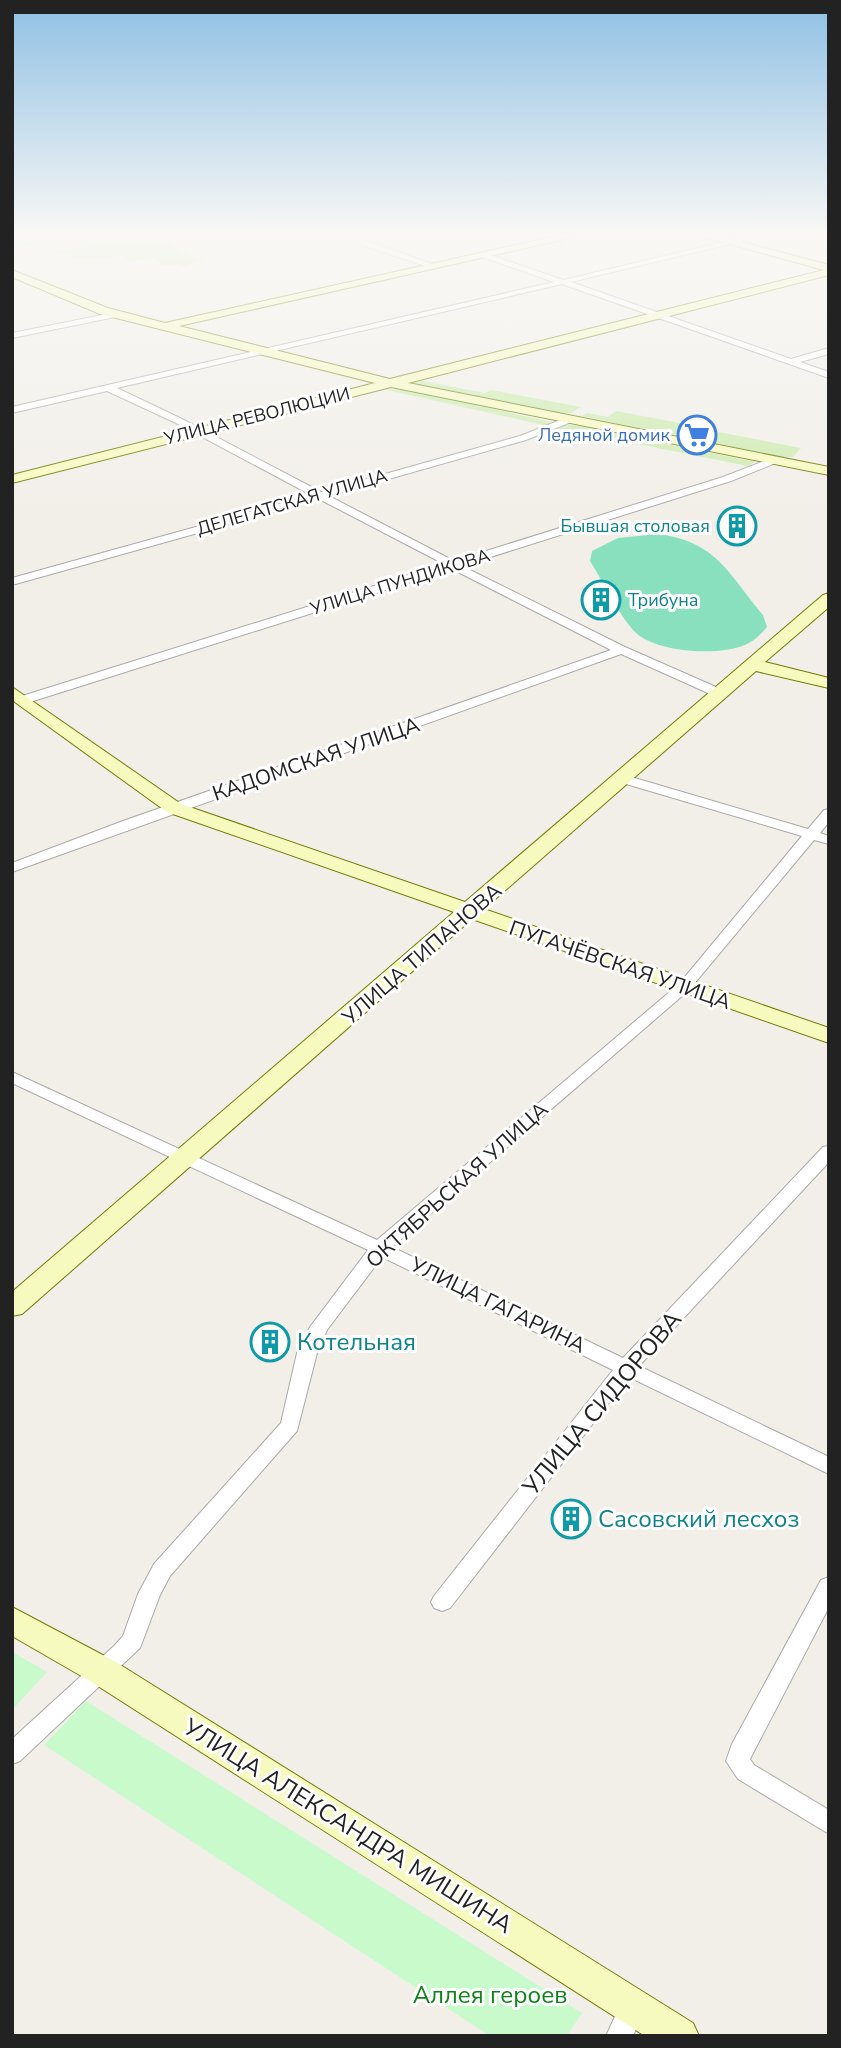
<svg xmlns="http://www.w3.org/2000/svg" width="841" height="2048" font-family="'Nunito Sans',sans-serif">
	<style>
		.grass { fill: #cdebb0 }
		.park { fill: #c8facc }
		.pitch { fill: #88e0be }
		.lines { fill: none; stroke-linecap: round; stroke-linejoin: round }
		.street-casing { stroke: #a9a9a9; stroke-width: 2 }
		.secondary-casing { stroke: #707d05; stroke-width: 2 }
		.street { fill: #fff; fill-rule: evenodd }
		.secondary { fill: #f7fabf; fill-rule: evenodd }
		.labels { text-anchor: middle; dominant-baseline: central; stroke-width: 6; stroke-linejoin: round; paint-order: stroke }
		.far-street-label { font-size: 18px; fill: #222; stroke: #fff }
		.far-shop-label { font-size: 18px; fill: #366cbe; stroke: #fff; text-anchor: end }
		.far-culture-label { font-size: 18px; fill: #0d838f; stroke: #fff; text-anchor: end }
		.street-label { font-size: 21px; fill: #222; stroke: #fff }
		.near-culture-label { font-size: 24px; fill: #0d838f; stroke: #fff; text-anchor: start }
		.near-street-label { font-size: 24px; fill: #222; stroke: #fff }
		.near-park-label { font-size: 24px; fill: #0c8416; stroke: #fff }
	</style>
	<rect width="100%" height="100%" fill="#f2efe9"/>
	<g class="grass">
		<path d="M40 233H144L203 260 184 266 177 264 163 266 154 259 129 261 124 256 76 259 58 251 86 246 70 238 12 249V238Z"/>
		<path d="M413 379 485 393 491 390 581 407 571 413 562 414 407 382Z"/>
		<path d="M382 389 409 390 555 423 548 426Z"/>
		<path d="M616 411 691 425 679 434 672 435 582 416 587 413 608 417Z"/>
		<path d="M563 425H575L755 462 748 466 557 428Z"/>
		<path d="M708 430 801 448 793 457H779L687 438 688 435 700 437Z"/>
	</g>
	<g class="park">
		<path d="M12 1652 47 1672 12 1710Z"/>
		<path d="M86 1701 582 2013 567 2036H490L44 1745Z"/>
	</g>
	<path class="pitch" d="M658 534C717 542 727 572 763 615L767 627C761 634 755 640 747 644 720 657 653 653 633 630 616 610 604 583 590 561L592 551 618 538Z"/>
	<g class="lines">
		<defs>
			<g id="street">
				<path d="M761 233H776L571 282 791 359 829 348V354L800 362 829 372V378L562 284 117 388 182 419 321 492 520 436 568 417H574V421L526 440 329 496 454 561 723 477 772 458H778V462L731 481 462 566 625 647 725 691V697H717L621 654 12 872V863L123 821 611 650 452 569 27 703H19V697L444 564 319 499 12 585V578L311 495 176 423 107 391 12 413V407L554 282 482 257 485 253 563 280Z"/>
				<path d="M356 239H362L438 266 431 268 356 243Z"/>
				<path d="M117 312 121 314 120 316 12 338V333Z"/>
				<path d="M621 774 808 829 824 810 829 809V822L820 833 829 836V844L814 840 689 990 392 1247 623 1358 823 1147 829 1146V1162L639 1366 829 1457V1474L629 1377 450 1608 442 1611 434 1608 431 1602 434 1596 613 1370 382 1257 327 1330 317 1353 297 1431 170 1576 160 1595 140 1648 20 1761 12 1764V1739L114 1646 123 1636 138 1594 154 1564 281 1423 297 1353 310 1327 368 1250 12 1083V1072L377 1240 679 984 802 836 616 781 614 778Z"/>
				<path d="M829 1577V1607L750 1759 754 1765 829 1810V1834L738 1779 726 1761 732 1744 821 1580Z"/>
				<path d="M633 1993 642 1997 646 2006 633 2036H606L624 1997Z"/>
			</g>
			<g id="secondary">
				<path d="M570 233H592L179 326 390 379 824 270 689 233H708L829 265V275L408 383 829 467V475L391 387 12 483V475L375 383 100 314 12 277V270L108 308 165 323Z"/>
				<path d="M829 593V607L765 662 829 678V688L756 671 484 909 829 1028V1043L472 919 22 1314 12 1316V1292L454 912 167 812 12 700V687L181 804 465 902 823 595Z"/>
				<path d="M12 1607 114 1661 693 2023 699 2036H645L90 1681 12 1636Z"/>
			</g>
		</defs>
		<use href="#street" class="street-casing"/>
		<use href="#secondary" class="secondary-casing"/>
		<use href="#street" class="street"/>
		<use href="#secondary" class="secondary"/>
	</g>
	<linearGradient id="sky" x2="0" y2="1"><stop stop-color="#8fc0e4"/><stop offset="0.45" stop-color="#f9f8f5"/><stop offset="1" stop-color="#f9f8f5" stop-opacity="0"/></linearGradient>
	<rect width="841" height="520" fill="url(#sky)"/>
	<defs>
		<symbol id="supermarket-ring" viewBox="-11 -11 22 22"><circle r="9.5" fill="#fff" stroke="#3f7fe0" stroke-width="1.5"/><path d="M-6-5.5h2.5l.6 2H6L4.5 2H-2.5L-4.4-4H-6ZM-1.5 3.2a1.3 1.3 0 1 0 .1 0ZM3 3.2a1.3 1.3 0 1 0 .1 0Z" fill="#3f7fe0"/></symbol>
		<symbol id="building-ring" viewBox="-11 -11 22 22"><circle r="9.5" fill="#fff" stroke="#0f9aa8" stroke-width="1.5"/><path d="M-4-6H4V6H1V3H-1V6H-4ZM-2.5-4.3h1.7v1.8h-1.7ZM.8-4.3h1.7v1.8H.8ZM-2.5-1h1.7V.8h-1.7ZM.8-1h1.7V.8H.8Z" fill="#0f9aa8"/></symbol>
	</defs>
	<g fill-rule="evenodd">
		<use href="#supermarket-ring" x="675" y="413" width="44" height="44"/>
		<use href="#building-ring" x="715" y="504" width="44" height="44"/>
		<use href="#building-ring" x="579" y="578" width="44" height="44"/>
		<use href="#building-ring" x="248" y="1320" width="44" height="44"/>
		<use href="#building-ring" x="549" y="1497" width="44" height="44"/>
	</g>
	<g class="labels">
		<g class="far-street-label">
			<text transform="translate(257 416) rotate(-14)">УЛИЦА РЕВОЛЮЦИИ</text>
			<text transform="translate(292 502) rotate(-16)">ДЕЛЕГАТСКАЯ УЛИЦА</text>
			<text transform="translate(400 582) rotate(-17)">УЛИЦА ПУНДИКОВА</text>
		</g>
		<g class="far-shop-label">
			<text x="670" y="435">Ледяной домик</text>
		</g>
		<g class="far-culture-label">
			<text x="710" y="526">Бывшая столовая</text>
			<text x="628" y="600" text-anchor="start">Трибуна</text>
		</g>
		<g class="street-label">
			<text transform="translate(316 759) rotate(-19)">КАДОМСКАЯ УЛИЦА</text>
			<text transform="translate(422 954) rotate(-41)">УЛИЦА ТИПАНОВА</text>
			<text transform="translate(620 965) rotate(19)">ПУГАЧЁВСКАЯ УЛИЦА</text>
			<text transform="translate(457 1185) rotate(-42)">ОКТЯБРЬСКАЯ УЛИЦА</text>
			<text transform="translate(498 1305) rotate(26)">УЛИЦА ГАГАРИНА</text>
		</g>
		<g class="near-culture-label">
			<text x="297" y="1342">Котельная</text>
			<text x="598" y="1519">Сасовский лесхоз</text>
		</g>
		<g class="near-street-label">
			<text transform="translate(602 1403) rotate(-50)">УЛИЦА СИДОРОВА</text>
			<text transform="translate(348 1826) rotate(32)">УЛИЦА АЛЕКСАНДРА МИШИНА</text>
		</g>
		<g class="near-park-label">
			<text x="490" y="1995">Аллея героев</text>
		</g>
	</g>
	<rect width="841" height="2048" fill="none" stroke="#222222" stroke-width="28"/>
</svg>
